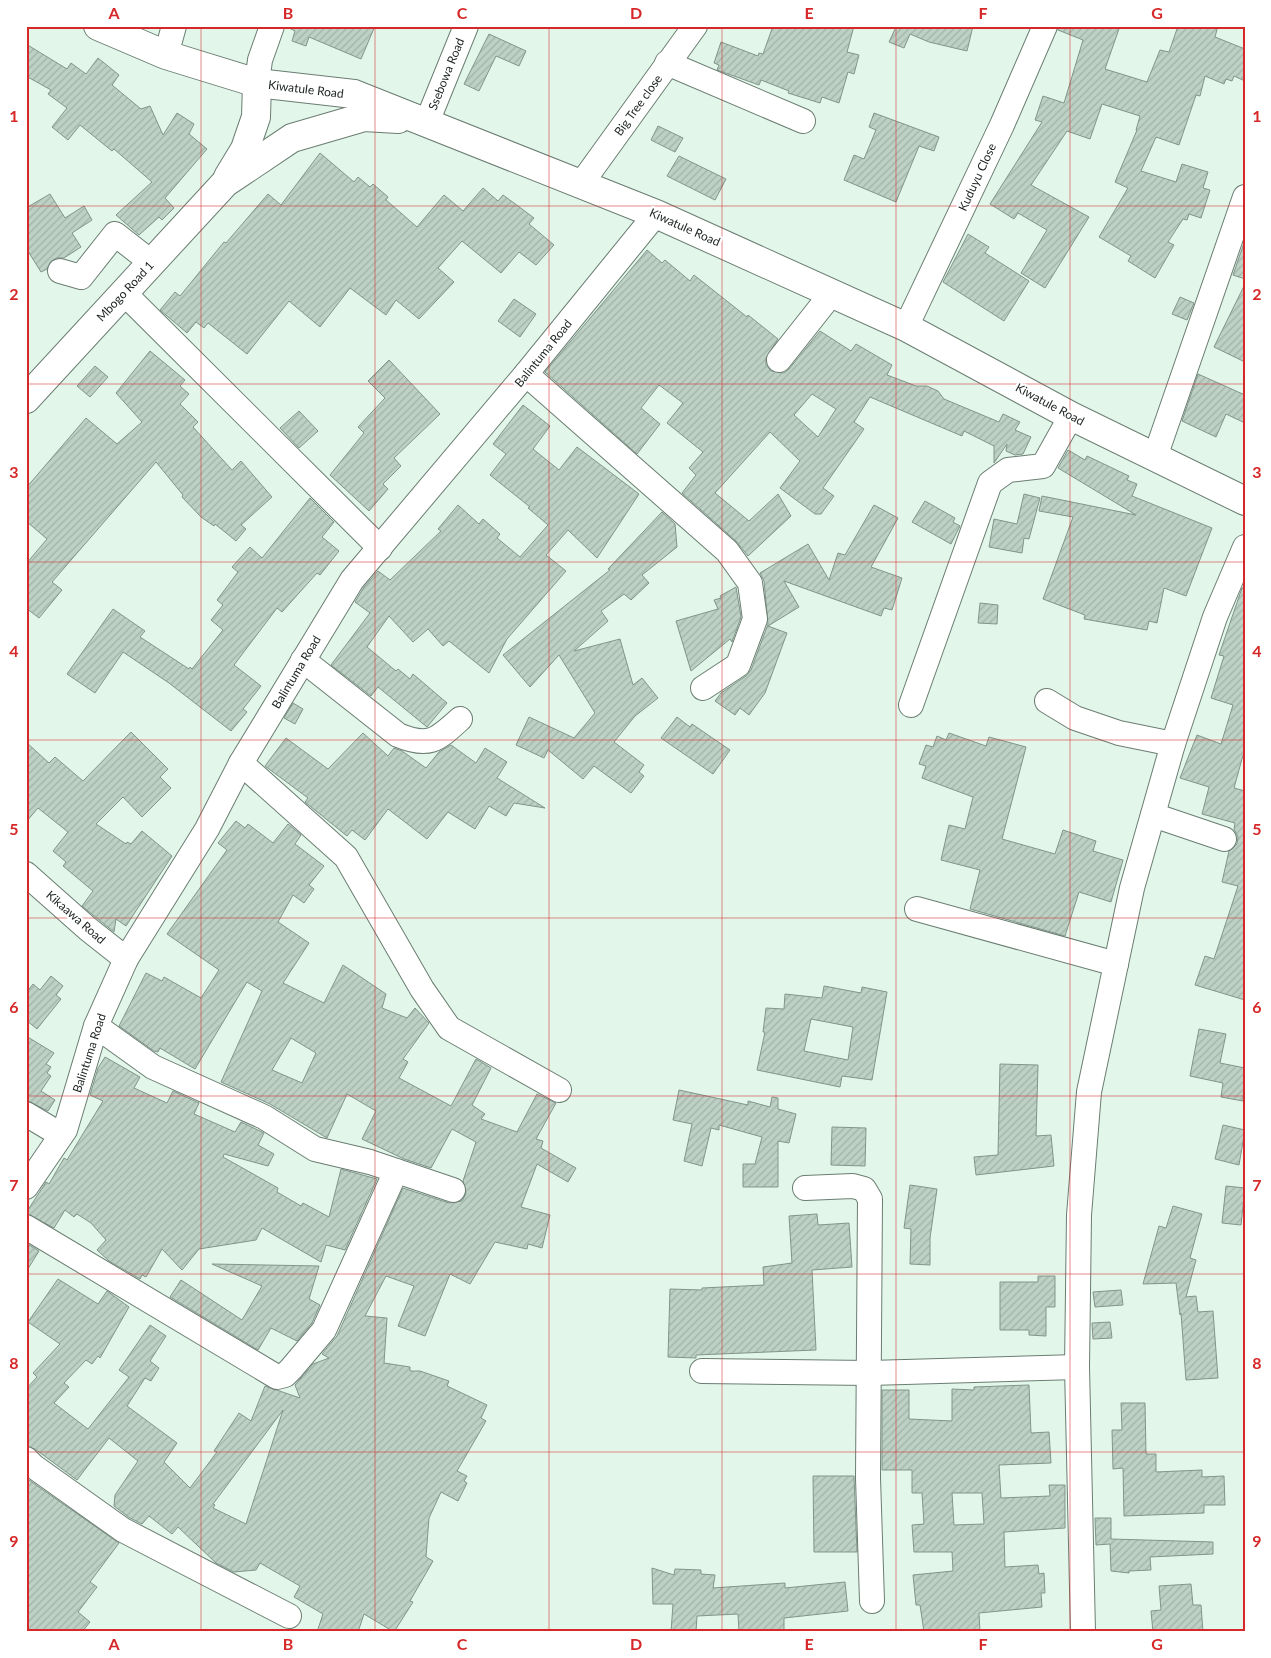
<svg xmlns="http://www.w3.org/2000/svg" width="1271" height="1658" font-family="Lato,sans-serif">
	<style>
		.building { fill: url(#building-hatch); stroke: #82958a; fill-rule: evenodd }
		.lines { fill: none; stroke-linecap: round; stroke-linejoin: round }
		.minor-casing { stroke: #6b7d72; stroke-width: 26 }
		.major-casing { stroke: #6b7d72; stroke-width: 30 }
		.minor { stroke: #fff; stroke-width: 24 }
		.major { stroke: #fff; stroke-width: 28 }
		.grid { fill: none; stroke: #d62828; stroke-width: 1; stroke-opacity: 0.55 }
		.labels { text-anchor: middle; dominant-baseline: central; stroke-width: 4.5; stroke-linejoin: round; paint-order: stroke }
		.street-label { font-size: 12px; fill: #212824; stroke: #fff }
		.neatline { fill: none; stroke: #d62828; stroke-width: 2 }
		.grid-label { font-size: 16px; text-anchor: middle; font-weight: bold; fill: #d62828 }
	</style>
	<defs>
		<pattern id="building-hatch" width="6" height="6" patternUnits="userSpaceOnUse" patternTransform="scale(1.25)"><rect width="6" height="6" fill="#bdd1c5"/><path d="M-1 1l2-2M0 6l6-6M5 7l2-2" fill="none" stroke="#a2b3a9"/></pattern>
	</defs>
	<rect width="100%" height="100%" fill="#e2f7ea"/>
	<g class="building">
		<path d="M285 26H375L361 59 309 37 306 46 292 41 295 31Z"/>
		<path d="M773 26H854L847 52 859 55 854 74 848 72 839 103 822 97 820 103 788 93 789 91 761 80 759 85 717 70 719 65 714 63 721 42 758 56 759 53 763 54Z"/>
		<path d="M894 26H973L967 51 929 42 910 34 904 48 889 42 896 27Z"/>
		<path d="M1058 26H1120L1105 69 1147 82 1160 50 1169 52 1178 26H1218L1215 37 1245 49V81L1234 76 1232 81 1226 79 1224 84 1205 76 1200 96 1196 95 1179 145 1156 137 1141 171 1176 182 1182 164 1208 172 1203 188 1210 190 1201 218 1189 214 1187 220 1183 219 1168 242 1174 245 1155 278 1128 261 1131 256 1099 237 1128 188 1115 182 1137 130H1136L1140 116 1102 104 1090 139 1067 131 1031 185 1089 217 1045 288 1021 273 1047 230 1018 213 1014 219 990 204 1042 122 1035 120 1043 96 1064 103 1083 40 1058 30Z"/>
		<path d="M489 34 526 51 519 66 496 56 479 91 464 84Z"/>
		<path d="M26 44 67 69 71 63 86 74 98 58 119 75 112 85 141 109 150 106 163 135 177 113 194 124 189 134 207 149 165 198 174 208 162 220 159 217 139 235 116 215 152 182 114 149 112 151 80 125 68 140 52 127 67 108 48 94 51 90 26 76Z"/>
		<path d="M874 113 939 137 934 151 919 146 896 202 844 180 854 155 864 159 876 130 869 127Z"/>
		<path d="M658 126 683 138 675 152 651 140Z"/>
		<path d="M320 153 354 182 358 177 370 187 373 184 388 197 386 200 417 227 444 195 463 211 483 188 498 201 503 195 518 206 534 218 529 224 554 245 536 265 519 252 501 273 462 241 438 268 454 282 419 319 396 300 386 315 350 288 320 327 289 301 247 354 208 323 204 328 196 322 187 333 160 310 175 292 180 296 224 242 226 243 268 194 281 205Z"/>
		<path d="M679 156 726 179 715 200 667 176Z"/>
		<path d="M50 194 65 218 84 206 92 220 72 233 81 247 64 258H57L51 261 47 269 41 272 26 248V208Z"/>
		<path d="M968 234 989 247 985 253 1029 281 1004 321 943 282Z"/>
		<path d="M1245 240V279L1233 275Z"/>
		<path d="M647 250 662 263 665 260 690 281 694 275 747 317 748 315 778 339 766 358V365L771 371 784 373 789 369 820 331 851 351 856 344 892 365 887 375 916 386H927L938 391 944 399 999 422 1003 414 1020 422 1015 430 1031 437 1023 454 1015 455 1006 451 1007 444 994 463V446L964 431 962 436 870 397 854 422 864 429 823 488 834 496 821 514H815L780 488 800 461 770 432 715 493 749 521 778 494 791 516 748 556 736 541 682 493 696 475 689 468 703 452 667 423 683 403 659 385 641 408 660 424 637 454 545 372ZM812 394 836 409 818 437 794 415Z"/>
		<path d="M1245 284V362L1214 347Z"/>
		<path d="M1180 297 1194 303 1187 320 1172 314Z"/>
		<path d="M514 299 536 314 520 337 498 321Z"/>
		<path d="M150 351 185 380 180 386 189 394 180 404 198 422 193 427 232 470 241 461 272 497 241 525 246 529 236 541 215 524 214 526 201 517 182 497 183 495 156 462 52 582 62 590 39 618 26 608V564L47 539 26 521V488L86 418 117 444 142 422 116 393Z"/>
		<path d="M389 360 440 414 394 458 401 466 383 484 388 489 369 511 330 475 364 433 358 427 385 398 368 381Z"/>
		<path d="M95 366 108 377 90 397 77 386Z"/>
		<path d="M1198 374 1245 395V423L1226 414 1216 437 1182 421Z"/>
		<path d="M523 405 550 426 533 449 559 470 577 447 639 494 597 558 568 530 546 555 566 571 507 639 489 673 449 641 443 646 428 629 413 642 389 616 367 647 396 671 398 669 410 679 413 674 447 703 427 727 378 687 371 696 331 665 370 613 355 602 364 587 378 571 390 580 441 531 438 529 458 505 479 524 483 519 500 534 497 538 520 557 548 525 528 508 530 507 490 475 506 454 493 444Z"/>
		<path d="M299 411 318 431 299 448 280 428Z"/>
		<path d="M1068 450 1085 460 1087 456 1129 476 1127 480 1137 484 1132 496 1212 528 1186 596 1164 588 1157 623 1149 621 1147 630 1084 619 1085 615 1043 599 1073 517 1039 511 1042 496 1136 515 1058 468Z"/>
		<path d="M1024 494 1040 498 1029 539 1024 538 1022 553 989 547 994 519 1017 524Z"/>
		<path d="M310 498 334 522 322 537 339 551 320 575 317 573 282 612 277 608 234 665 261 686 243 709 247 712 231 731 169 683 123 652 95 693 67 674 113 609 145 631 140 637 189 669 190 667 192 669 223 630 211 620 223 605 217 600 238 572 232 567 250 547 262 558Z"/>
		<path d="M925 501 955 518 953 522 960 526 951 544 912 522Z"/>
		<path d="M874 505 898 518 871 567 902 578 892 610 884 608 881 616 784 581 799 607 768 626 787 633 765 693 749 715 740 708 735 715 715 701 721 693 746 676 751 670 768 624 764 581 760 573 808 544 829 580 838 553 845 555Z"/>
		<path d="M662 512 675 524 677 547 642 575 649 583 631 600 624 594 601 611 608 621 574 651 620 639 633 685 642 678 658 698 635 716 614 742 644 765 639 772 644 776 631 793 594 766 583 779 548 750 544 758 516 745 529 717 574 738 595 713 559 655 530 687 503 655 610 570 608 569Z"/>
		<path d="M736 587 741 617 732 642 730 639 691 671 676 621 718 609 714 600 721 598 720 596Z"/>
		<path d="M1242 588H1245V748L1234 788 1245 791V1000L1195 985 1205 956 1214 959 1238 886 1222 882 1229 851 1237 844 1238 837 1234 829 1235 823 1202 814 1209 787 1180 778 1197 735 1221 744 1233 705 1211 698 1224 656 1219 655Z"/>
		<path d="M980 603 998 605 997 624 978 623Z"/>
		<path d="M293 703 303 709 295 724 284 718Z"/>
		<path d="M677 717 690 727 692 724 730 750 713 774 661 738Z"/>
		<path d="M131 732 168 769 160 777 171 788 142 817 123 797 96 824 126 844 127 842 131 844 142 831 172 856 126 926 116 919 114 932 82 906 93 891 63 866 66 862 53 851 68 832 38 808 26 822V742L49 763 55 757 83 781Z"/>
		<path d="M363 733 388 756 394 748 402 751 426 768 439 752 451 745 476 763 485 748 507 762 497 778 545 808 514 803 506 816 489 806 475 829 448 812 427 839 388 809 365 840 352 830 347 836 305 802 308 798 265 766 286 738 328 769Z"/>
		<path d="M949 733 986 746 989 737 1026 747 1002 839 1055 854 1063 830 1096 841 1093 851 1123 860 1111 902 1079 892 1065 936 970 909 980 870 941 860 949 825 965 829 973 797 922 778 926 766 919 764 926 745 933 747 937 736 946 740Z"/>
		<path d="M236 821 245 828 248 824 273 843 288 824 301 835 295 844 324 866 309 885 314 889 304 903 293 895 278 922 309 943 283 983 324 1003 343 965 386 994 382 1008 407 1018 415 1008 429 1023 403 1059 408 1062 399 1078 451 1106 476 1059 491 1068 472 1105 485 1114 481 1119 517 1132 537 1094 556 1103 536 1139 543 1141 541 1148 576 1168 568 1182 537 1164 521 1207 550 1215 542 1248 528 1244 527 1249 495 1242 470 1284 450 1274 425 1336 398 1326 414 1286 386 1276 365 1316 387 1318 384 1363 410 1367V1371H420L449 1381 447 1386 487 1405 481 1418 486 1421 457 1471 467 1476 464 1481 467 1483 458 1501 441 1492 429 1518 426 1557 433 1561 410 1601 413 1602 394 1632 364 1614 358 1632H317L323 1614 294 1597 300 1586 260 1563 256 1570 234 1572 216 1563 178 1527 172 1534 149 1516 142 1524 130 1518 114 1506 115 1495 138 1461 109 1438 77 1480 35 1449 26 1446V1389L37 1377 33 1373 60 1344 28 1322 58 1279 98 1304 107 1291 129 1307 100 1358 98 1356 92 1364 86 1360 64 1383 69 1387 54 1403 88 1429 129 1377 119 1370 150 1325 166 1336 150 1361 159 1368 151 1381 145 1378 127 1406 177 1443 164 1462 190 1488 217 1452 214 1451 239 1413 251 1421 265 1386 300 1398 295 1385 313 1364 329 1358 322 1354 337 1336 403 1188 449 1203 462 1201 466 1194 463 1181 476 1142 452 1129 431 1168 404 1159 362 1139 376 1111 347 1094 327 1138 270 1104 221 1082 262 991 247 982 195 1069 160 1048 158 1052 154 1051 119 1026 146 973 162 981 164 977 201 998 219 970 167 934 227 850 218 843ZM291 1038 316 1053 302 1083 272 1070ZM283 1410 246 1524 213 1508 215 1505 213 1504Z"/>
		<path d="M51 976 63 986 56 995 61 999 37 1029 26 1020V993L33 984 40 990Z"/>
		<path d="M824 986 861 993 862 987 887 992 872 1080 842 1076 840 1087 757 1070 765 1032H763L766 1008 784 1009 785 994 822 998ZM811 1019 853 1027 848 1060 804 1051Z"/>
		<path d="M1199 1029 1226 1034 1220 1063 1245 1068 1243 1101 1221 1097 1223 1083 1190 1076Z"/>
		<path d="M26 1036 54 1053 46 1064 51 1067 47 1073 51 1076 41 1091 55 1100 48 1111 26 1100Z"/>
		<path d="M105 1057 140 1077 134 1088 167 1103 173 1091 199 1103 194 1114 235 1132 241 1122 264 1133 258 1145 274 1154 268 1166 224 1154 223 1157 278 1188 277 1192 301 1206 303 1203 329 1217 341 1169 377 1179 345 1250 326 1245 321 1262 262 1228 256 1240 199 1249 182 1270 162 1249 146 1277 142 1275 140 1279 109 1261 97 1250 106 1240 91 1223 77 1214 74 1217 65 1210 54 1228 26 1213 46 1182 49 1184 64 1158 67 1160 103 1101 90 1095 98 1068Z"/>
		<path d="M1000 1064 1038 1065 1036 1136 1051 1135 1054 1166 976 1175 974 1157 998 1155Z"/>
		<path d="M679 1090 748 1105V1101L770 1107 772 1097 778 1098V1109L796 1114 789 1143 778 1141V1187H743V1164H755L762 1137 719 1125V1130L711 1128 702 1166 684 1161 692 1124 673 1120Z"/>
		<path d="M1223 1125 1245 1130 1239 1165 1215 1159Z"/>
		<path d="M832 1127 866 1128 865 1166 831 1165Z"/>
		<path d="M910 1185 937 1189 930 1238V1265L910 1264 911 1229 904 1228Z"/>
		<path d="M1226 1186 1245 1188 1241 1225 1222 1223Z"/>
		<path d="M1173 1206 1202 1214 1190 1258 1196 1260 1186 1297 1196 1296 1198 1312 1213 1311 1218 1378 1186 1380 1181 1313 1180 1315 1176 1283 1143 1284 1159 1226 1166 1228Z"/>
		<path d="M817 1214 818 1225 849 1223 852 1267 812 1270 816 1350 696 1355V1358L668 1357 670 1289 702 1290V1288L764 1285 763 1267 792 1263 789 1216Z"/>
		<path d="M26 1243 39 1251 26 1272Z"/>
		<path d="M212 1264 319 1266 309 1299 320 1305 312 1323 297 1341 271 1328 258 1350 170 1297 181 1280 242 1320 262 1286Z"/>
		<path d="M1038 1276H1055V1307H1046V1336L1029 1335V1330H1000V1282H1038Z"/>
		<path d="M1121 1290 1123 1305 1095 1307 1093 1292Z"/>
		<path d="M1110 1322 1112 1338 1093 1339 1092 1323Z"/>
		<path d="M1029 1385 1031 1433 1049 1432 1051 1463 999 1465 1001 1498 1050 1496 1049 1485H1065V1528L1004 1532 1005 1567 1038 1565 1039 1574 1044 1573 1045 1593H1041L1042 1607 979 1613 980 1632H924L920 1605H916L913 1575 953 1571 952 1552H914L912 1525 924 1524 922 1493H912V1470H882V1390H909V1419L952 1421V1389L974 1390V1387ZM952 1493H982L984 1524 954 1525Z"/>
		<path d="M1121 1403H1145L1146 1454H1156V1472L1202 1470V1477L1224 1476 1225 1505H1204V1513L1124 1516 1123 1468 1113 1469 1112 1430H1122Z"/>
		<path d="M813 1476H854L857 1552H814Z"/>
		<path d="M26 1478 119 1543 90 1582 97 1587 78 1612 90 1622 82 1632H26Z"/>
		<path d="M1095 1518H1111V1539L1213 1542V1554L1150 1557 1151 1570 1129 1571V1573L1111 1571 1110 1544 1096 1545Z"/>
		<path d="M652 1568 674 1575 675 1569 701 1570V1574L715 1575 713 1588 785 1583V1588L845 1582 848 1611 784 1618V1632H739L738 1614 697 1616 696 1632H671L673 1604H653Z"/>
		<path d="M1191 1584 1193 1605H1201L1203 1632H1153L1151 1611 1161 1610 1159 1586Z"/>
	</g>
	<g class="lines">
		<defs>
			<g id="minor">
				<path d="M166 55 174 26"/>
				<path d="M667 63 803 121"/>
				<path d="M257 83 260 60 272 26"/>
				<path d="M427 122 466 26"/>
				<path d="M581 184 695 26"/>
				<path d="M60 271 81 277 115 234 151 262"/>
				<path d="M123 292 380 548"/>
				<path d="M906 327 1002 125 1045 26"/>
				<path d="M779 360 832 293"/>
				<path d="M526 374 727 551 750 583 755 619 738 665 703 688"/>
				<path d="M1155 457 1245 197"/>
				<path d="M303 660 398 735C429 748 437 740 460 719"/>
				<path d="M1047 701 1075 718 1119 733 1173 744"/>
				<path d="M911 705 990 483 1008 470 1043 466 1071 416"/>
				<path d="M241 763 346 857 422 989 449 1028 559 1090"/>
				<path d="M1153 815 1224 839"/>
				<path d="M26 874 88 929 126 959"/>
				<path d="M917 909 1116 964"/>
				<path d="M96 1026 153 1067 264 1117 315 1149 370 1162 453 1190"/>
				<path d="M26 1114 61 1135"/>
				<path d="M26 1187 65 1130 96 1026 126 959 207 829 241 763 352 580 526 374 656 214"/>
				<path d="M805 1188 853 1186 864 1189 870 1199 868 1478 872 1601"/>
				<path d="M26 1227 277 1377 285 1375 291 1369 324 1330 396 1171"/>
				<path d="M702 1371 870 1373 1077 1367"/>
				<path d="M26 1459 33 1466 123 1530 289 1616"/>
				<path d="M1083 1632 1077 1367 1079 1215 1089 1092 1132 888 1173 744 1215 617 1245 547"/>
			</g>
			<g id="major">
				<path d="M98 26 166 55 257 83 354 94 656 214 906 327 1071 416 1245 501"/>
				<path d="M228 177 245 149 256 117 257 83"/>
				<path d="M26 399 225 183 292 138 364 117 398 119"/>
			</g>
		</defs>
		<use href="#minor" class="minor-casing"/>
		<use href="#major" class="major-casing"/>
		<use href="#minor" class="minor"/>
		<use href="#major" class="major"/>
	</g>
	<path class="grid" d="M201 26V1632M375 26V1632M549 26V1632M722 26V1632M896 26V1632M1070 26V1632M26 206H1245M26 384H1245M26 562H1245M26 740H1245M26 918H1245M26 1096H1245M26 1274H1245M26 1452H1245"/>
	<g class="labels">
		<g class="street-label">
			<text transform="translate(446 74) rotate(-68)">Ssebowa Road</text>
			<text transform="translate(306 89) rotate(7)">Kiwatule Road</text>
			<text transform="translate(638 105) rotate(-54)">Big Tree close</text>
			<text transform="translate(977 177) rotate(-65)">Kuduyu Close</text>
			<text transform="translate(685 227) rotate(24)">Kiwatule Road</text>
			<text transform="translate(125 291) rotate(-47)">Mbogo Road 1</text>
			<text transform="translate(543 353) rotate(-51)">Balintuma Road</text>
			<text transform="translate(1050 404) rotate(28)">Kiwatule Road</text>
			<text transform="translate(296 672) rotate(-59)">Balintuma Road</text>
			<text transform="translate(76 917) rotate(41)">Kikaawa Road</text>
			<text transform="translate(89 1053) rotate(-72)">Balintuma Road</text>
		</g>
	</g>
	<rect width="1271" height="1658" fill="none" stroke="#ffffff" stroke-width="55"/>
	<rect x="28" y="28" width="1216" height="1602" class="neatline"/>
	<g class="grid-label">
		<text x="114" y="19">A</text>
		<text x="288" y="19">B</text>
		<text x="462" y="19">C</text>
		<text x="636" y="19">D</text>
		<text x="809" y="19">E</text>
		<text x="983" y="19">F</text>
		<text x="1157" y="19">G</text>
		<text x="14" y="122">1</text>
		<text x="1257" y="122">1</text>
		<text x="14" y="300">2</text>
		<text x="1257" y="300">2</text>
		<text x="14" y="478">3</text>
		<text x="1257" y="478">3</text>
		<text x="14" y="657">4</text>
		<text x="1257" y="657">4</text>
		<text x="14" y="835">5</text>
		<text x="1257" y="835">5</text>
		<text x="14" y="1013">6</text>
		<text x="1257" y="1013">6</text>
		<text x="14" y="1191">7</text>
		<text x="1257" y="1191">7</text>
		<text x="14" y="1369">8</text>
		<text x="1257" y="1369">8</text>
		<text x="14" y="1547">9</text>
		<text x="1257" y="1547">9</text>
		<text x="114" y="1650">A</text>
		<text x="288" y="1650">B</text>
		<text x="462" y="1650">C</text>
		<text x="636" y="1650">D</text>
		<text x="809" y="1650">E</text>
		<text x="983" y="1650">F</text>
		<text x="1157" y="1650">G</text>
	</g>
</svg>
